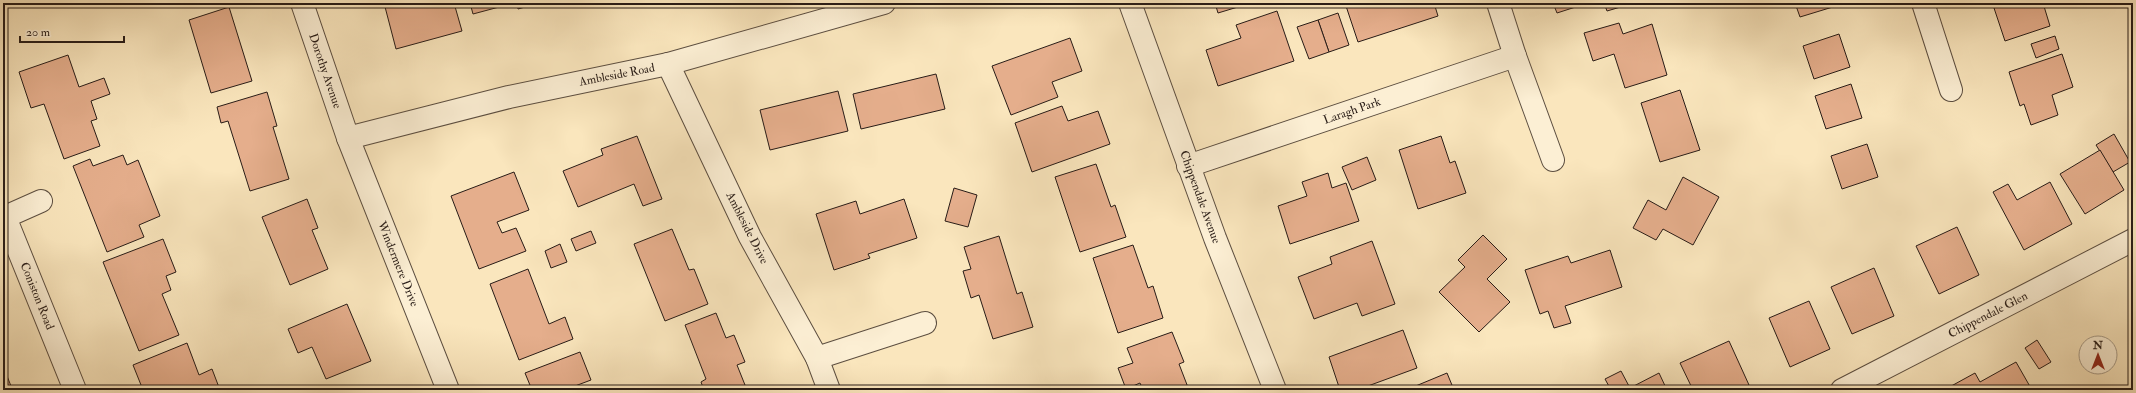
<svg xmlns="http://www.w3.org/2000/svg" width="2136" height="393" font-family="'IM FELL Double Pica',serif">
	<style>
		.building { fill: #e5ae8c; stroke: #281c17 }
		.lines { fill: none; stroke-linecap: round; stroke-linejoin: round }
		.street-casing { stroke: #5c4e40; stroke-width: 24 }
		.street { stroke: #fcefd4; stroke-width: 22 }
		.labels { text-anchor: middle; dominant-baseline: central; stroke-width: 3.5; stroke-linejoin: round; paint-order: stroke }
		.street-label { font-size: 12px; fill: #281c17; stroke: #fcefd4 }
	</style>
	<rect width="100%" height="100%" fill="#fae6bd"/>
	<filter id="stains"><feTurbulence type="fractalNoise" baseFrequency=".005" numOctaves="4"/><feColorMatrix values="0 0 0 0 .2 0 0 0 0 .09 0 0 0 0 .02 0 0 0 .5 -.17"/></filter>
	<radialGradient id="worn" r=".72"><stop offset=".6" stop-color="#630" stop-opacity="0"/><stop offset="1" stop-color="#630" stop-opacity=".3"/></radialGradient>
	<g class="building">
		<path d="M384 3H454L462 31 396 49Z"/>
		<path d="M470 3H514L473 14Z"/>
		<path d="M517 3H539L518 9Z"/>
		<path d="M1215 3H1251L1218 13Z"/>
		<path d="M1345 3H1434L1438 16 1358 42Z"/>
		<path d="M1553 3H1588L1557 13Z"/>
		<path d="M1604 3H1634L1607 11Z"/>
		<path d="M1795 3H1835L1836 6 1800 17Z"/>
		<path d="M2008 3H2043L2050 26 2005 41 1994 8Z"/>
		<path d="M229 7 252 81 211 93 189 20Z"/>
		<path d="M1277 11 1294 61 1218 86 1206 50 1241 38 1236 25Z"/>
		<path d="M1338 13 1349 45 1329 52 1318 20Z"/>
		<path d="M1318 20 1329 52 1309 59 1297 27Z"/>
		<path d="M1619 23 1623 34 1652 24 1667 75 1625 88 1614 54 1593 61 1584 33Z"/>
		<path d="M1839 34 1850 67 1814 79 1803 46Z"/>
		<path d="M2055 36 2059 49 2036 58 2031 44Z"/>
		<path d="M1070 38 1082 71 1052 82 1058 97 1011 115 992 66Z"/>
		<path d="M2062 54 2073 87 2052 95 2058 115 2031 125 2024 104 2020 106 2009 72Z"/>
		<path d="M68 55 79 87 104 78 110 94 91 101 97 119 91 121 100 146 64 159 44 104 31 108 19 72Z"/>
		<path d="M936 74 945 109 861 129 853 94Z"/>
		<path d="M1851 84 1862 118 1826 129 1815 96Z"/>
		<path d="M1680 90 1700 150 1660 162 1641 103Z"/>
		<path d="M838 91 848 131 770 150 760 110Z"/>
		<path d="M267 92 277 126 273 127 289 179 250 191 228 121 221 123 217 107Z"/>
		<path d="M1062 106 1068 121 1098 111 1110 144 1032 172 1015 123Z"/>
		<path d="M2114 134 2130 162 2113 172 2096 145Z"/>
		<path d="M637 136 662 199 643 206 634 184 578 207 563 171 603 155 601 149Z"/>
		<path d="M1441 136 1450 163 1455 161 1466 193 1418 209 1399 150Z"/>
		<path d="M1867 144 1878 177 1842 189 1831 156Z"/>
		<path d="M2100 150 2124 190 2085 214 2060 174Z"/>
		<path d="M123 155 127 165 138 160 160 216 139 225 144 237 107 252 73 166 90 159 93 166Z"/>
		<path d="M1367 157 1376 180 1352 190 1342 167Z"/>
		<path d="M1096 164 1111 207 1115 205 1126 237 1080 252 1055 177Z"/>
		<path d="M514 172 529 210 497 222 502 233 516 228 526 251 479 269 451 196Z"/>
		<path d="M1328 173 1332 188 1346 183 1359 221 1290 244 1278 206 1307 196 1302 182Z"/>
		<path d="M1683 177 1719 197 1693 245 1663 229 1656 240 1633 228 1648 200 1666 210Z"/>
		<path d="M2050 182 2072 224 2024 250 1993 192 2008 184 2017 200Z"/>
		<path d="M954 188 977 195 968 227 945 221Z"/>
		<path d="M307 199 318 228 312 230 328 269 290 285 262 217Z"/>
		<path d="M904 199 917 238 868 254 870 258 834 270 816 214 856 201 860 214Z"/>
		<path d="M1957 227 1979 275 1939 294 1916 246Z"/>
		<path d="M672 229 689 270 694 269 708 304 665 321 634 244Z"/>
		<path d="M591 231 596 243 576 251 571 239Z"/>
		<path d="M1483 235 1507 259 1487 279 1510 302 1479 332 1439 292 1465 267 1458 260Z"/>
		<path d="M999 236 1017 294 1022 292 1033 327 993 339 979 295 971 298 963 271 971 269 964 247Z"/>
		<path d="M163 239 176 272 166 276 171 290 162 294 179 335 139 351 103 262Z"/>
		<path d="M1372 241 1395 304 1362 316 1357 303 1314 319 1298 277 1332 264 1330 257Z"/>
		<path d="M560 244 567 262 551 268 545 251Z"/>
		<path d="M1133 245 1148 288 1153 286 1163 318 1118 333 1093 258Z"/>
		<path d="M1610 250 1622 287 1565 306 1571 323 1554 328 1548 311 1540 314 1525 270 1568 256 1571 263Z"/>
		<path d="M1874 268 1894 316 1852 334 1831 287Z"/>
		<path d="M528 269 549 324 565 317 573 339 519 360 490 284Z"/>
		<path d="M1809 301 1830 349 1790 367 1769 318Z"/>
		<path d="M347 304 371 361 326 379 312 347 298 353 288 329Z"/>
		<path d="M716 313 726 338 734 335 745 362 737 365 747 390H704L701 382 706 379 685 325Z"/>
		<path d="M1403 330 1417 368 1357 390H1340L1329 357Z"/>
		<path d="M1172 332 1184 362 1179 364 1189 390H1143L1140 383 1126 389 1118 368 1133 363 1127 348Z"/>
		<path d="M2037 340 2051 362 2039 369 2025 348Z"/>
		<path d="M1729 341 1749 385 1738 390H1693L1680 363Z"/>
		<path d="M187 343 199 375 212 369 220 390H143L133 365Z"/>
		<path d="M580 352 591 380 575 386 577 390H532L525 373Z"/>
		<path d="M2016 362 2032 390H1944L1975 373 1980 382Z"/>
		<path d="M3 366 11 386 3 387Z"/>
		<path d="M1621 371 1630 388 1659 373 1667 390H1611L1605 379Z"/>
		<path d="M1447 373 1454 390H1406Z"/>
	</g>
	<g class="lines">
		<defs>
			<g id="street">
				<path d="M302 3 348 138 448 390"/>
				<path d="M1130 3 1215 238 1275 390"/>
				<path d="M1498 3 1515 56 1553 160"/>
				<path d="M1923 3 1951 90"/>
				<path d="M668 64 750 237 817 358 829 390"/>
				<path d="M348 138 509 97 668 64 884 3"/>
				<path d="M1188 166 1515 56"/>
				<path d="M41 201 5 217 75 390"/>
				<path d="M817 358 925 323"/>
				<path d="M1842 390 2133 240"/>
			</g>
		</defs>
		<use href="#street" class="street-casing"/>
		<use href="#street" class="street"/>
	</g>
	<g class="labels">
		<g class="street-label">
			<text transform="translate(325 71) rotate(71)">Dorothy Avenue</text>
			<text transform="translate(617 75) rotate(-11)">Ambleside Road</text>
			<text transform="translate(1352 111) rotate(-19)">Laragh Park</text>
			<text transform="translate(1200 197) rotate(70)">Chippendale Avenue</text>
			<text transform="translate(747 228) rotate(63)">Ambleside Drive</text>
			<text transform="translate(398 264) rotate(68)">Windermere Drive</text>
			<text transform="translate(37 296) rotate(68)">Coniston Road</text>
			<text transform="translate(1988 315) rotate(-27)">Chippendale Glen</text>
		</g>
	</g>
	<rect width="2136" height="393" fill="none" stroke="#fae6bd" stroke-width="16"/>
	<rect x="4" y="4" width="2128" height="385" fill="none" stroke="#281c17" stroke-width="2"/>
	<rect x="8" y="8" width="2120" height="377" fill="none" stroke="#281c17"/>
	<g transform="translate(2098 355)"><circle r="19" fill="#fcefd4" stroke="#a79b88"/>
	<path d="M0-3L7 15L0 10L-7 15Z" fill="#8f2418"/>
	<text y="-6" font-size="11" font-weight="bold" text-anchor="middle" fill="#281c17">N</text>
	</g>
	<path d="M20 36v6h104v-6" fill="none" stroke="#281c17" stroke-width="2"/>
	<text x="26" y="36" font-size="12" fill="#281c17" stroke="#fcefd4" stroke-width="3" paint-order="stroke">20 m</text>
	<rect width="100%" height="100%" filter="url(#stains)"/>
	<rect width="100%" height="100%" fill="url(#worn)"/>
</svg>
